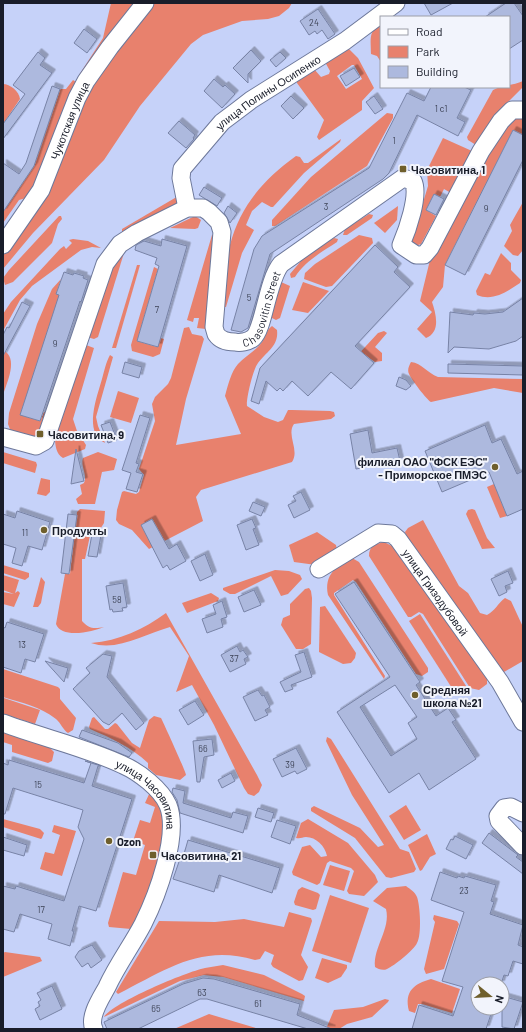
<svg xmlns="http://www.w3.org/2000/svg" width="526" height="1032" font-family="Barlow,sans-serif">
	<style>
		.green { fill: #e8816d; fill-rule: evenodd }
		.building { fill: #adb9de; stroke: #7883a6; fill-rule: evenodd; filter: url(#shadow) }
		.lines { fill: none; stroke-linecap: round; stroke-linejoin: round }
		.minor-casing { stroke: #6d789a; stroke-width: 19 }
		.minor { stroke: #fff; stroke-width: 17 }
		.poi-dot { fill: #6f5f2c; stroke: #f2f4fc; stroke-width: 1.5 }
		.labels { text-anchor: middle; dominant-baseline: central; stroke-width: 4; stroke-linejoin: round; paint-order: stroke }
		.number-label { font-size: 9px; fill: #3e4457 }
		.street-label { font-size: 11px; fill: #191d2a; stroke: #f2f4fc }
		.poi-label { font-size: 11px; font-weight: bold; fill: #191d2a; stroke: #f2f4fc; text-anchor: start }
	</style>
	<defs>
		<filter id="shadow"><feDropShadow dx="3.5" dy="-3.5" stdDeviation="0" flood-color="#0004"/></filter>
	</defs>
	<rect width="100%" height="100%" fill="#c6d2f9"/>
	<g class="green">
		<path d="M111 3H136L80 75H79L103 38Z"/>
		<path d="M153 3H292L289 8 279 16 268 19 242 21 203 35 191 44 140 106 104 160 33 233 3 269V255L21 232 92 84Z"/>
		<path d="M381 21V62L377 56 371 54C371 37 368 34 381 21Z"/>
		<path d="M346 46 358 58 374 88 362 101V110L319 140 317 137 324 120 297 83V79L314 69 321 77 329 74 330 71 325 62ZM352 65H354L362 79 346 89 337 76Z"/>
		<path d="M73 80 76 82 34 189 26 198 19 200 3 223V212L34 166 60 89H66Z"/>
		<path d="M523 81V87L501 109 476 145 468 140 467 137 493 90C502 85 512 86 523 81Z"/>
		<path d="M3 84C10 84 19 91 20 99L3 124Z"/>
		<path d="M387 113 393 114V118L367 166 275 226H272V220L311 177Z"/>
		<path d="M519 117 523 119V135L513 130 445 265 443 287 432 302C436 314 441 332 426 338L417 329 432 312 420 301 430 260 488 155 512 119Z"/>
		<path d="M443 138 472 151 451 193 444 189 440 197 434 194 426 210 436 216 421 244 415 246 411 242 428 186 427 170Z"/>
		<path d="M341 139 340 142 304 173 273 207H271L262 202 252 211 246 225 254 230 242 253 226 307H223C225 287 225 265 230 245 240 206 264 179 296 156L300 157 304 163H308Z"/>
		<path d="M180 195V202L122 233V229Z"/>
		<path d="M523 202V250L518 256 513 255 504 246 512 231 510 225Z"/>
		<path d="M398 206 397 220 385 233 374 223Z"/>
		<path d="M369 214 373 215 372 218 347 235H343L345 229Z"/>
		<path d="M59 216H61L62 219 58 224 52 243 13 282 5 285 3 278 9 270Z"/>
		<path d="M195 216 201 220 198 228 195 229 170 228Z"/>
		<path d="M212 235 214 236 206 329 197 328 199 318H194L193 322 187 320Z"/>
		<path d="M359 235 372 238 373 243 332 286 326 287 304 279 305 273 315 264Z"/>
		<path d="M334 238 338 239 337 242C322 252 305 261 295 277L291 278 290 274 306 255Z"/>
		<path d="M73 239 88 241 101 248 92 247 81 250 32 286 20 300 3 331V314L11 302 60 249 64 246 66 249 72 243 69 240Z"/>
		<path d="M123 249 124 253 98 337 94 339 87 337 104 278Z"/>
		<path d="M501 253 511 263V270L521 280 520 283C508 291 493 302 477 295L476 291 485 273 490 275Z"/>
		<path d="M137 265H140L116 348H112Z"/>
		<path d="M154 267 158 269 137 341 157 347 160 338 164 339 160 354 153 357 132 351 131 345Z"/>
		<path d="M61 279 56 294 61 295 21 415 40 421 44 412 49 413 42 432 36 438 11 432 8 424 9 413 37 324 52 289Z"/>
		<path d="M281 282 290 286 280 318 276 320 270 317 279 284Z"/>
		<path d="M303 282 329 291 308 313 292 310Z"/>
		<path d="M272 326 277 330C279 346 266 352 258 363 253 369 246 399 247 406L264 417 278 422 283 420 288 410H292L330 411 334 412 335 416 331 419 294 424C286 435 300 450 292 462L201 490 196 497 203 521 149 549 132 530 119 524 116 520 117 510 122 492 124 491 136 494 139 492 144 475 139 469 155 421 152 404 155 397 168 384 171 378 184 328 189 327 192 334 202 336 204 339 186 399 176 445 241 434 225 396C228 385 231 372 238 364 245 356 256 351 262 342 266 337 266 330 272 326Z"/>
		<path d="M384 331 387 333 375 347 382 353V361L375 362 365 355 345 377 341 373 378 333Z"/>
		<path d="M86 345 94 348 73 419 77 431 86 445 85 449 63 458C56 454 55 445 55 437Z"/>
		<path d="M3 350C19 358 7 382 3 395Z"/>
		<path d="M110 355 113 357 96 417 98 426 105 443C83 432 97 397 102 379 104 372 106 362 110 355Z"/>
		<path d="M411 362C422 363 427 373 438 377L523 379V393L494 388 431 402C427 400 411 379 409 374 407 370 409 366 411 362Z"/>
		<path d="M118 391 139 398 131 423 110 417Z"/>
		<path d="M3 452 36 462 37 465 35 473 3 463Z"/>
		<path d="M98 452 117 459 114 470 102 472 95 504H78L76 499 82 494 80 485 84 483C88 475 80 466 83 458Z"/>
		<path d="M41 478 50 480V492L46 496 37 494Z"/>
		<path d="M494 484 507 516 500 518 487 487Z"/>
		<path d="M80 509 105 511 104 523 99 531H91L85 559H82V621C89 629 94 629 104 627 93 632 61 639 56 624L65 574H70L77 512Z"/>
		<path d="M472 509 475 510 487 538 495 548 482 549 466 514 468 510Z"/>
		<path d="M423 520 459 586 468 593 480 613 487 615C495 611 498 603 505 598L511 601 523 627V661L504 672 501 671 406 536 405 532 408 528Z"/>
		<path d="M317 532 336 545 337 550 316 565 294 562 289 545Z"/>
		<path d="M384 542 392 546 487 678V684L479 690 470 688 423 614 419 612 411 617H408L369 556C369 546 375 544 384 542Z"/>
		<path d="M352 558 359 562 428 668V672L422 676 416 674 356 582 353 580 334 593V595L385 676 384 679 328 595C324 574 336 567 352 558Z"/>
		<path d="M3 565 29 573V577L25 580 3 573Z"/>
		<path d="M275 570 289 571 300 575 302 579 288 594 281 596 271 576 235 594H230L223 590V588Z"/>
		<path d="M3 575 19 580 15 593 18 591 20 593 14 607 3 604V592L14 594 3 590Z"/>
		<path d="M41 577 45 582 41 603 38 607H33Z"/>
		<path d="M309 588 311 591 312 598 311 644 303 649H296L281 625 283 618 290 615V604L305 589Z"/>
		<path d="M211 593 219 598 218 601 187 613 182 603Z"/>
		<path d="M325 606 356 653 355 658 351 663 343 664 319 652 320 607Z"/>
		<path d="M166 613 257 775 262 785 259 792 254 796 248 794 244 788 214 725 192 685 176 692 189 656 170 627C145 634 117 652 91 643 119 641 144 629 166 613Z"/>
		<path d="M420 614 468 689 457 696 409 621Z"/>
		<path d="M3 669 58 687 60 689V699L76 718 73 730 68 733C63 730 61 723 56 719 39 706 23 703 3 697Z"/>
		<path d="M4 698 40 710 35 724 3 714Z"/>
		<path d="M154 716 161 718C164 724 186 772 186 775L180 780 156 775 148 768V763C131 747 111 738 90 729L89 727 92 718 94 717 105 729H108L115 723 117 724 132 743 140 748 149 720Z"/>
		<path d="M3 731 48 746 54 752 52 761 48 763 12 752V745L3 742Z"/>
		<path d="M327 737 331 739 400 849 409 852 416 869 414 872 391 878 386 877 355 838 311 811V808L314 806 360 828 378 847 384 845 352 795 326 741Z"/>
		<path d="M150 792 167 821 154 885 131 929 109 927 108 923 123 872 136 875 145 845 133 841 140 820 150 823 155 807 145 803Z"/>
		<path d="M406 805 421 830 404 840 389 816Z"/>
		<path d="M3 819 40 829 44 833 42 838 41 839 3 827Z"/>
		<path d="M308 819 348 843 375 875 378 882 364 896 349 894 347 891 354 871 351 868 330 861 327 863 320 883 317 885 293 875 292 872 302 847 310 845 321 857 327 856C325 846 316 837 306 837 302 837 301 839 296 838L301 823Z"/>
		<path d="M54 825 76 831 62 876 40 869 45 852 54 854 60 835 52 832Z"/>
		<path d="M427 834 436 854 430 857 422 870 420 871 408 845Z"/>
		<path d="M330 865 350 871 344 891 323 885Z"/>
		<path d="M406 886C410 889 415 892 417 897 420 905 422 935 417 943 414 950 394 966 387 969 383 971 378 969 375 967 373 947 391 929 386 909L373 901 387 888Z"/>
		<path d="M302 887 318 893 320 895 316 909 313 910 295 905 294 902 298 890Z"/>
		<path d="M330 895 369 908 351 963 312 951Z"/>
		<path d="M289 912 311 918 312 921 301 955 308 967 303 980 299 981 273 967 271 964 274 955 265 951 260 959 255 960C200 944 166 970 118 994L116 992 159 921 215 922 244 919 284 927Z"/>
		<path d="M434 915 457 921 459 924 444 969 426 974 424 969 435 922 433 919Z"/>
		<path d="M5 952 40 957 42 961 3 977V953Z"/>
		<path d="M322 958 347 965V968L341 977 328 983 315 978Z"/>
		<path d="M223 965 264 975 302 994 305 996 304 1001 223 977 204 975 180 981 104 1017C114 1002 186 972 205 968 211 967 217 966 223 965Z"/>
		<path d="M431 979 460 989 452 1013 422 1004H418L415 1013 409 1011C404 991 414 984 431 979Z"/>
		<path d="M385 999 389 1000 388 1002 372 1017 347 1024 339 1029H326L334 1010 363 1007Z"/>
		<path d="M209 1014 259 1029H174Z"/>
	</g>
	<g class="building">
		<path d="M424 3H453L431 15Z"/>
		<path d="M506 3H514L523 16V40L509 49V17H485Z"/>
		<path d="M318 9 335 34 328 39 322 30 317 34 315 31 309 35 300 21Z"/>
		<path d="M84 29 97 39 87 53 74 43Z"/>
		<path d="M251 50 261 61 248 74V83L233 68Z"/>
		<path d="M38 52 45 58 40 65 52 73 3 139V124L25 94 13 85Z"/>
		<path d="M280 52 286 58 276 67 270 60Z"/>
		<path d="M354 68 360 77 346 86 340 76Z"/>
		<path d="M214 79 223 87 225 85 235 94 222 108 204 91Z"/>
		<path d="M52 86 60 89 34 166 3 212V163L19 174 26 163Z"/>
		<path d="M431 87H464L471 90 457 118 465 122 458 136 417 115 389 173 383 179 270 254 248 328 241 332 231 330 254 249 262 236 369 168 407 93 424 101Z"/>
		<path d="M291 96 304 108 293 119 281 106Z"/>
		<path d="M374 96 383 109 375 114 366 102Z"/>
		<path d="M179 121 195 135 193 138 194 139 186 148 168 133Z"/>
		<path d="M513 130 523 135V160L465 275 445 265Z"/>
		<path d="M204 187 222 198 217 206 199 195Z"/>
		<path d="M434 194 444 199 436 215 426 210Z"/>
		<path d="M228 206 237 213 230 223 224 213Z"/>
		<path d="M162 239 187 246 158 347 137 341 159 266 155 264 157 258 135 250 136 245 144 241 161 246Z"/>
		<path d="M375 245 398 267 394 272 410 287 355 346 374 363 351 389 331 372 308 396 292 381 283 391 280 388 277 391 266 381 259 404 251 401 260 368Z"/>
		<path d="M64 272 73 275 74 273 84 276 83 278 88 280 81 302 80 301 40 421 20 415 59 295 56 294Z"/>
		<path d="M523 298V336L516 341 489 349 454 347 448 353 450 312 473 315 474 313 485 314 503 312Z"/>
		<path d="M22 302 30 306 3 356V335L7 327 9 328Z"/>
		<path d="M125 362 142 367 139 378 122 373Z"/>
		<path d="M448 364 523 366V375L448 373Z"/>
		<path d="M399 377 406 380 411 386 406 390 396 386Z"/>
		<path d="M140 415 150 418 136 463 139 464 136 472 143 474 137 492 126 489 131 473 122 470Z"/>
		<path d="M110 422 117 440 108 443 101 425Z"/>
		<path d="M485 425 492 443 501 439 517 474 523 471V509L507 516 489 472 442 492 425 451Z"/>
		<path d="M368 430 372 453 397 448 400 461 356 469 350 434Z"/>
		<path d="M76 449 84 481 71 484Z"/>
		<path d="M301 492 310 510 294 518 288 505 296 501 293 496Z"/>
		<path d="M253 502 265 507 261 516 249 511Z"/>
		<path d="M17 511 50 522 42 550 28 546 22 566 12 563 16 548 3 544V514L15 518Z"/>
		<path d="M68 514 77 515 69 574 61 573Z"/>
		<path d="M152 519 169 549 177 544 186 561 170 570 167 565 163 568 141 525Z"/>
		<path d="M252 519 256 528 253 529 259 545 246 550 237 525Z"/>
		<path d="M92 534 101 535 97 557 88 556Z"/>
		<path d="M205 554 213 575 200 581 191 561Z"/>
		<path d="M508 571 513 583 505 586 507 592 499 596 491 579Z"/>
		<path d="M354 582 420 682 416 685 436 716 448 708 456 720 452 722 476 759 429 790 419 773 389 793 337 712 390 677 335 594ZM395 685 417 717 408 723 417 739 391 756 360 707Z"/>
		<path d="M123 583 127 607 122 608 123 611 113 612 112 609 110 610 106 586Z"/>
		<path d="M254 590 261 605 244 612 238 597Z"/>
		<path d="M222 601 227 617 221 619 223 627 207 633 202 619 216 614 213 605Z"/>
		<path d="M7 622 44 634 35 662 25 659 21 673 3 667V627L5 628Z"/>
		<path d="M237 646 240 652 243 650 248 657 244 659 246 664 230 672 221 655Z"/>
		<path d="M304 652 312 677 291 685 293 689 285 692 280 682 301 672 295 655Z"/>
		<path d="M103 654 112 656 107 677 144 723 136 730 122 713 109 725 103 722 73 689 90 673 86 668Z"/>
		<path d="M45 661 68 668 64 682Z"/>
		<path d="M258 690 262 696 264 695 270 707 265 710 268 715 255 721 243 697Z"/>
		<path d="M195 701 204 715 188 725 179 710Z"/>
		<path d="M82 730 118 743 132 753 129 757 79 737Z"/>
		<path d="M212 739 214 755 204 757 200 782H197L193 741Z"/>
		<path d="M296 748 307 769 297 774 295 771 282 777 273 759Z"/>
		<path d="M9 760 84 783 91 763 85 761 101 766H98L92 786 132 799 96 911 79 906 72 931H74L70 946 48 939 52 924 20 914 14 932 3 929V886L15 889 16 886 64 901 84 839 78 827 83 810 13 788 5 814H3V763L8 765Z"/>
		<path d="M231 773 235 781 222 788 218 780Z"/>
		<path d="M173 788 185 791 183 803 231 818 233 812 248 816 243 833 180 813 177 800 172 792Z"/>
		<path d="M258 808 274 813 271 822 255 817Z"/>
		<path d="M277 820 296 826 290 844 271 837Z"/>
		<path d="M489 833 518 855 516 857 523 862V874L482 843Z"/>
		<path d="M455 836 473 845 466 859 446 849 451 839 453 840Z"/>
		<path d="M3 837 27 845 24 856 3 850Z"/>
		<path d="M188 840 280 868 272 893 219 875 214 892 173 879 182 853 184 854Z"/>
		<path d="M440 872 457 878 458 876 464 878 465 876 496 885 491 901 494 902 490 914 523 925 518 945 523 947V964L513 961 508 976 504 975 501 984H478V1008H493L486 1029H412L419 1005 453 1016 463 987 442 981 464 912 431 900Z"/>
		<path d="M92 945 102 960 91 968 88 963 82 967 75 957 79 951Z"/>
		<path d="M203 978 214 979 300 1004 297 1015 332 1029H308L207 999H200L138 1029H107L104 1022 183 984Z"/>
		<path d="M52 986 62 1009 40 1020 35 1009 40 1006 38 1002 41 1000 37 993Z"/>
		<path d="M502 996 523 1002 514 1029 502 1027Z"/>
	</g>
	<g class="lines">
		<defs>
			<g id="minor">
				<path id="s1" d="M187 208 181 178 182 169 222 122 238 110 251 100 345 41 396 3"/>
				<path id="s2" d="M3 245 41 190 77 98 86 81 110 47 145 3"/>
				<path id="s3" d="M3 437 36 446 45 441 105 264 120 244 137 233 187 208H203L209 212 219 222 222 232 214 327 216 334C220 340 228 342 235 342 240 343 248 342 253 338 264 329 267 281 281 264L403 178 413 181C420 195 407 231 401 245L416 255H424L430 248 481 151 501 121 512 110H523"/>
				<path id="s4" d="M319 569 378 533 392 534 398 539 500 682 523 722"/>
				<path id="s5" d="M3 723C43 738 85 747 123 765 139 772 161 789 168 805 180 835 157 896 143 924 132 945 117 965 107 987 101 998 88 1017 94 1029"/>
				<path d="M523 813 511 807 504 808 498 816 499 821 523 846"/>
			</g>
		</defs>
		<use href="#minor" class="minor-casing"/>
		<use href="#minor" class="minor"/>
	</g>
	<g class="poi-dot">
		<rect x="399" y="165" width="8" height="8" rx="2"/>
		<rect x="36" y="430" width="8" height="8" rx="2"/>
		<circle cx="495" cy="467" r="4"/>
		<circle cx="44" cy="530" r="4"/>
		<circle cx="415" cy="695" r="4"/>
		<circle cx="109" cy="841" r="4"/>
		<rect x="149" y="851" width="8" height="8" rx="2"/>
	</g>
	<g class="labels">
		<g class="number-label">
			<text x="314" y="22">24</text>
			<text x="441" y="108">1 с1</text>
			<text x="394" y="140">1</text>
			<text x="326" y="206">3</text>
			<text x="486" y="208">9</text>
			<text x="249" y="297">5</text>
			<text x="157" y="309">7</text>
			<text x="55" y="343">9</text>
			<text x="25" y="532">11</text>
			<text x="117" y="599">58</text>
			<text x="22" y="644">13</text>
			<text x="234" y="658">37</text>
			<text x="203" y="748">66</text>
			<text x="290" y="764">39</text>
			<text x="38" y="784">15</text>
			<text x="464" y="890">23</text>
			<text x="41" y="909">17</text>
			<text x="202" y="992">63</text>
			<text x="258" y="1003">61</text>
			<text x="156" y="1008">65</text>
		</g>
		<g class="street-label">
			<text stroke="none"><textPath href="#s1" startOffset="156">улица Полины Осипенко</textPath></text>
			<text stroke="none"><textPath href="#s2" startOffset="142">Чукотская улица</textPath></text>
			<text stroke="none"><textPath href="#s3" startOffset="553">Chasovitin Street</textPath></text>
			<text stroke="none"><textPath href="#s4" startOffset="156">улица Гризодубовой</textPath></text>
			<text stroke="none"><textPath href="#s5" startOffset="167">улица Часовитина</textPath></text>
		</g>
		<g class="poi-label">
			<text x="411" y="169">Часовитина, 1</text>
			<text x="48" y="434">Часовитина, 9</text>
			<text x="487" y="461" text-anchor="end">филиал ОАО "ФСК ЕЭС"<tspan x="487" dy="13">- Приморское ПМЭС</tspan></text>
			<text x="52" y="530">Продукты</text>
			<text x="423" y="689">Средняя<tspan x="423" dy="13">школа №21</tspan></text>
			<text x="117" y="841">Ozon</text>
			<text x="161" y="855">Часовитина, 21</text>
		</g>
	</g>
	<rect width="526" height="1032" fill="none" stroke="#191d2a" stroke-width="8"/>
	<rect x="380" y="16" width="130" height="72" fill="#f2f4fc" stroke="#9b9ea8"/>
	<rect x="388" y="29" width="20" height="6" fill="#ffffff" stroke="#9b9ea8"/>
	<text x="416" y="36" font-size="12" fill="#191d2a">Road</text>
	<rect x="388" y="46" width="20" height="12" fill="#e8816d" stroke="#9b9ea8"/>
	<text x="416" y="56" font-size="12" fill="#191d2a">Park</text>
	<rect x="388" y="66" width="20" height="12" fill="#adb9de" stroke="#9b9ea8"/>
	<text x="416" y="76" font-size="12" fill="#191d2a">Building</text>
	<g transform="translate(490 996) rotate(108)"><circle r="19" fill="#f2f4fc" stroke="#9b9ea8"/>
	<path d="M0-3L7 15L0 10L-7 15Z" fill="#6f5f2c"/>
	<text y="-6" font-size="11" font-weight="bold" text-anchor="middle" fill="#191d2a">N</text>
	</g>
</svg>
